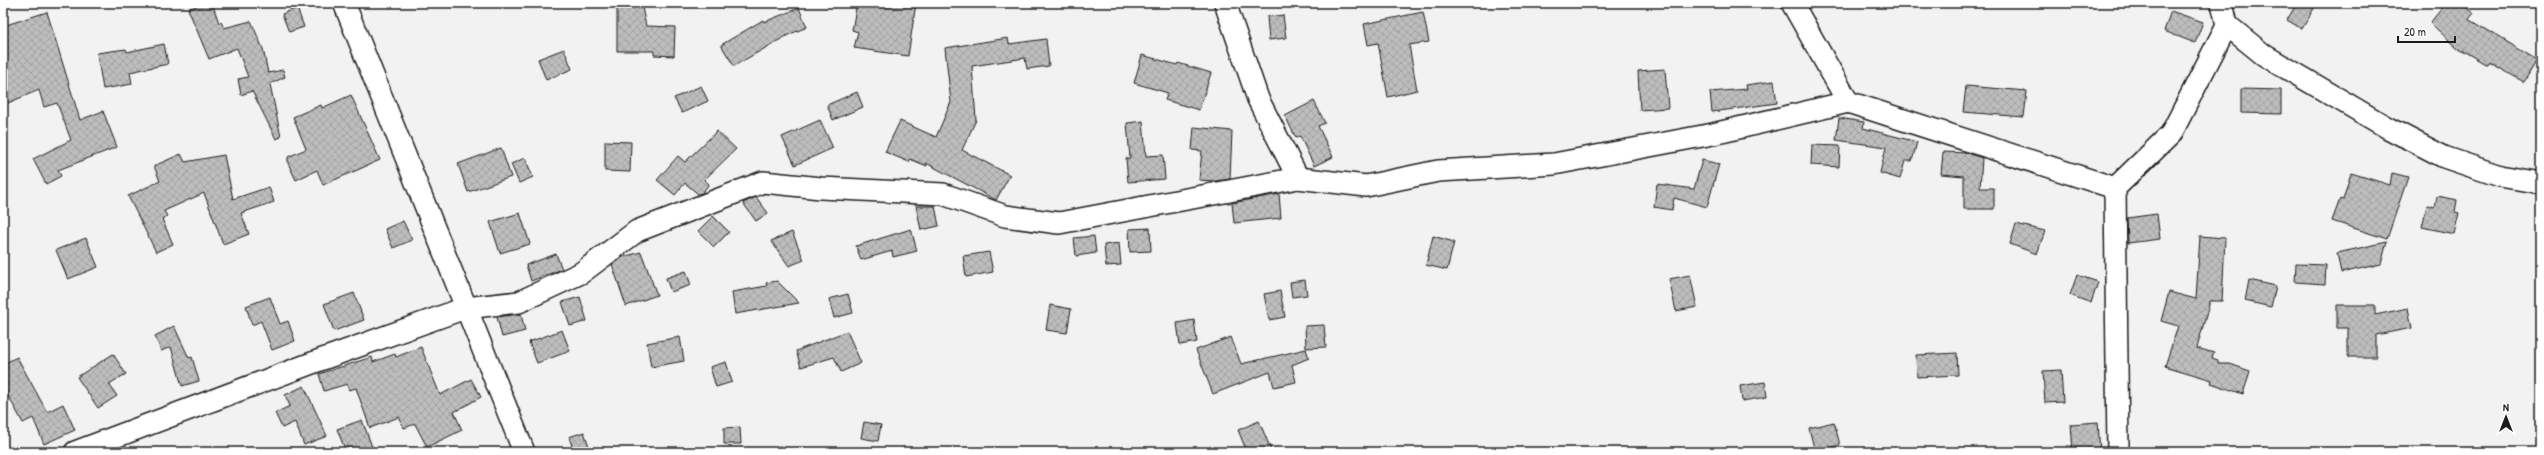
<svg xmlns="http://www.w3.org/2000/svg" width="2544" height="455" font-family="'Patrick Hand',sans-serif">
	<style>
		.building { fill: url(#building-cross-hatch); stroke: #1c1c1c }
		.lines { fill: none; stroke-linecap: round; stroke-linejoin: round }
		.street-casing { stroke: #1c1c1c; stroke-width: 24 }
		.street { stroke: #fff; stroke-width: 21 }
	</style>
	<defs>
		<pattern id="building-cross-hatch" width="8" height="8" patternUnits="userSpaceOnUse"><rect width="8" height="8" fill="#bdbdbd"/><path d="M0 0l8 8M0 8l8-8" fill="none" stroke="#a2a2a2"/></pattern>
	</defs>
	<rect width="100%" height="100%" fill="#f2f2f2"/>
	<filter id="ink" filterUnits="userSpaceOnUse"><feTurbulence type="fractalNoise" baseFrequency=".025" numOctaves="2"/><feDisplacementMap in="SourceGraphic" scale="8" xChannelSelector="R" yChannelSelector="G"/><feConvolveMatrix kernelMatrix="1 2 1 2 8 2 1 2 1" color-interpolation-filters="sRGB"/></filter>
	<g filter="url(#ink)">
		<g class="building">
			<path d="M205 3H212L219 23 221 22 224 28 251 21 263 49 268 73 283 70 285 77 270 84 281 137 276 139 252 91 241 95 238 79 248 77 237 48 209 59 188 9Z"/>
			<path d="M617 3H641L646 26 675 27 674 56 654 55V51H617Z"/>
			<path d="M857 3H916L908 56 854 48 858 32 852 30Z"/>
			<path d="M2297 3H2317L2302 29 2287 20Z"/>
			<path d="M2446 3H2461L2474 13 2469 19 2537 60 2524 82 2489 62 2487 65 2458 48 2430 23Z"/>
			<path d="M297 8 304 27 289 32 282 14Z"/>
			<path d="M799 8 807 27 788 35 734 66 721 45 763 20 764 22Z"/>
			<path d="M2171 11 2203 22 2195 43 2164 31Z"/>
			<path d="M47 12 80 120 103 111 117 147 58 170 61 176 46 184 33 159 71 140 57 103 44 107 39 90 3 105V26Z"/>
			<path d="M1423 12 1429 42 1409 45 1417 90 1388 97 1378 43 1368 45 1364 24Z"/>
			<path d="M1283 15 1286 38 1269 40 1267 17Z"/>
			<path d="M1008 38 1009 44 1046 39 1049 66 1027 69 1025 58 972 66 976 120 962 150 1010 175 996 200 926 163 927 166 910 159 909 162 885 152 900 121 936 137 951 102 945 48Z"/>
			<path d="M164 44 168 64 130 72 132 84 103 89 97 53 126 49 127 52Z"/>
			<path d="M564 49 572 69 546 80 538 59Z"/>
			<path d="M1142 55 1177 65 1178 63 1211 73 1199 110 1165 100 1168 93 1134 83Z"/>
			<path d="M1665 69 1668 108 1640 110 1638 71Z"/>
			<path d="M1774 81 1777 103 1712 112 1710 92 1747 89 1746 85Z"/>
			<path d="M701 86 708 101 682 113 674 98Z"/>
			<path d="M1966 86 2027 91 2024 117 1963 112Z"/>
			<path d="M2241 89 2281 90V114L2241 113Z"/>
			<path d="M857 92 863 107 833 120 827 105Z"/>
			<path d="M351 95 380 160 323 185 317 170 296 180 288 163V157L306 149 293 117 321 105 322 108Z"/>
			<path d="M1314 101 1325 123 1318 126 1333 157 1314 166 1300 136 1296 138 1285 116Z"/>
			<path d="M1839 118 1864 122 1863 128 1917 142 1912 161H1905L1900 179 1880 173 1886 147 1836 140Z"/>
			<path d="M820 120 833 148 795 165 782 137Z"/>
			<path d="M1143 121 1146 156 1163 155 1165 179 1128 182 1126 158H1130L1127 123Z"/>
			<path d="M1194 127 1232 131 1230 179 1215 181 1199 180 1202 151 1192 150Z"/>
			<path d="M717 131 736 149 704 180 709 184 702 193 698 194 685 183 675 195 657 180 678 156 685 162Z"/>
			<path d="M605 141 631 142 630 172 605 171Z"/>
			<path d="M1812 145 1840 146 1839 167 1811 165Z"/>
			<path d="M501 148 511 177 468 192 458 164Z"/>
			<path d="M1943 152 1968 153 1982 158 1980 188H1994V209H1964V176L1941 174Z"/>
			<path d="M181 154 185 162 224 155 233 199 269 187 274 202 241 213 249 234 223 244 204 193 164 211 167 216 162 219 173 244 156 252 128 196 160 181 154 166Z"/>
			<path d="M525 158 533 177 519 183 511 164Z"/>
			<path d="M1702 160 1719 164 1707 207 1674 198 1672 210 1654 207 1657 184 1694 189Z"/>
			<path d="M2351 173 2390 185 2392 173 2408 177 2387 239 2332 221 2340 199 2343 200Z"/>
			<path d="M1279 194 1281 218 1234 223 1232 203Z"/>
			<path d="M2437 196 2457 200 2455 212 2459 213 2454 234 2422 227 2427 205 2435 207Z"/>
			<path d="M756 197 768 213 756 221 743 203Z"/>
			<path d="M916 206H935L939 226 921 230Z"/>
			<path d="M520 213 530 244 500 253 490 222Z"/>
			<path d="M2157 214 2160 239 2128 243 2127 218Z"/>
			<path d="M713 216 729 232 714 247 698 231Z"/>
			<path d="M403 221 412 240 393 248 385 229Z"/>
			<path d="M2016 224 2045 231 2037 254 2010 244Z"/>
			<path d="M1150 228 1151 251 1130 252 1129 229Z"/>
			<path d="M911 229 917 251 893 257 892 251 861 260 856 246Z"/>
			<path d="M792 232 804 260 789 266 771 241Z"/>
			<path d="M1094 236 1096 253 1076 256 1074 238Z"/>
			<path d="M1433 236 1454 242 1447 270 1426 265Z"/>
			<path d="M2200 236 2225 238 2222 301H2210L2197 348 2214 353 2212 358 2218 360V364H2230L2250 371 2243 394 2211 383 2212 380 2165 366 2178 326 2161 321 2169 292 2196 299Z"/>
			<path d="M86 238 98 267 68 279 56 250Z"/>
			<path d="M2387 242 2381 264 2341 273 2337 253Z"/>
			<path d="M1119 243 1121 265 1106 266 1104 245Z"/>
			<path d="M641 252 657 295 626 306 612 264 623 257Z"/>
			<path d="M989 252 993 272 966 277 963 256Z"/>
			<path d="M556 254 562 269 531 281 526 265Z"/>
			<path d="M2296 264 2326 265 2325 284 2295 282Z"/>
			<path d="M686 271 691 285 671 292 666 278Z"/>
			<path d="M1690 275 1697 307 1676 311 1669 279Z"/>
			<path d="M2077 275 2098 282 2091 303 2070 295Z"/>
			<path d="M1305 280 1307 295 1292 297 1290 282Z"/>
			<path d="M2249 280 2276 286 2271 307 2245 301Z"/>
			<path d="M777 281 799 303 735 314 732 292 767 286 766 283Z"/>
			<path d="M1280 291 1285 317 1269 320 1264 294Z"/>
			<path d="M354 293 364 320 334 331 324 304Z"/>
			<path d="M848 294 853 313 834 318 829 299Z"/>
			<path d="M270 297 280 324 288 321 295 341 272 350 261 321 252 325 246 306Z"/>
			<path d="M580 297 587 321 570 326 562 302Z"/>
			<path d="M1050 305 1071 309 1067 333 1046 330Z"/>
			<path d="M2337 305H2375V315L2408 308 2412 328 2376 335V357H2348V328H2337Z"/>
			<path d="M521 314 525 331 502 337 497 317Z"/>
			<path d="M1194 320 1197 342 1180 345 1177 323Z"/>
			<path d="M1324 325 1326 347 1306 348 1305 326Z"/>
			<path d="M174 326 189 358 192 357 199 381 182 386 171 347 161 351 155 336Z"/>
			<path d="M562 330 570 351 537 363 529 342Z"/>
			<path d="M847 331 861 363 841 372 834 357 801 367 796 351Z"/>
			<path d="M680 337 684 361 651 367 647 343Z"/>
			<path d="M1231 337 1241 364 1306 349 1309 358 1292 365 1296 382 1274 387 1270 372 1213 394 1196 350Z"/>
			<path d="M421 347 440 395 471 379 481 397 454 412 462 430 427 447 415 424 404 428 399 417 370 428 356 388 349 390 347 384 324 391 319 374 372 357 373 362 395 354 396 357Z"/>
			<path d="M1957 353 1958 375 1917 377 1916 355Z"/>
			<path d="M113 354 126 374 109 384 117 396 98 408 77 377Z"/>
			<path d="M17 357 47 412 63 404 75 430 44 444 33 418 23 423 3 386V364Z"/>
			<path d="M726 362 732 382 716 387 710 367Z"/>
			<path d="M2061 370 2063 402 2045 403 2043 371Z"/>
			<path d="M1765 382 1767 397 1742 401 1740 386Z"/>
			<path d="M304 386 327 436 304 445 295 422 282 428 275 413 290 406 285 395Z"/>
			<path d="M362 420 374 452H346L337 429Z"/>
			<path d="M1259 421 1272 452H1247L1238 430Z"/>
			<path d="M864 422 881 425 878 441 861 438Z"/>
			<path d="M1834 422 1840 445 1815 452 1809 428Z"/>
			<path d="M2098 422 2100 452H2073L2071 424Z"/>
			<path d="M740 427 741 444H724V428Z"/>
			<path d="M584 432 591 452H574L569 437Z"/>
		</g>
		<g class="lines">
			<defs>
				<g id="street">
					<path d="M344 3 524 452"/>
					<path d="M1225 3 1258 99 1298 178"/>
					<path d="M1792 3 1848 102"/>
					<path d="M2227 25 2264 55 2388 128 2444 157 2500 176 2541 183"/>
					<path d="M75 452 320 360 465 308 519 302 581 273 637 231 763 182 821 188 943 194 1005 216 1059 223 1298 178 1366 186 1438 171 1554 164 1713 134 1848 102 2115 188"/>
					<path d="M2118 452 2115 188 2171 134 2227 25 2222 3"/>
				</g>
			</defs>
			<use href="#street" class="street-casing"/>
			<use href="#street" class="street"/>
		</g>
	</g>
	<rect width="2544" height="455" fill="none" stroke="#fff" stroke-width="16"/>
	<rect x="8" y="8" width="2528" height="439" fill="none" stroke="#1c1c1c" stroke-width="1.5" filter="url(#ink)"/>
	<g transform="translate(2506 417)" stroke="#ffffff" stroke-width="3" paint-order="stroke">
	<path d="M0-3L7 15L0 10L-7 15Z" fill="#1c1c1c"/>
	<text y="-6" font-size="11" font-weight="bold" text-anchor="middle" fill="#1c1c1c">N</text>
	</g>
	<path d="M2398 36v6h57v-6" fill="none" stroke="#1c1c1c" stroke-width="2"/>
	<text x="2404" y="36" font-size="12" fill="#1c1c1c" stroke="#ffffff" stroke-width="3" paint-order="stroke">20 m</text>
</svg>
